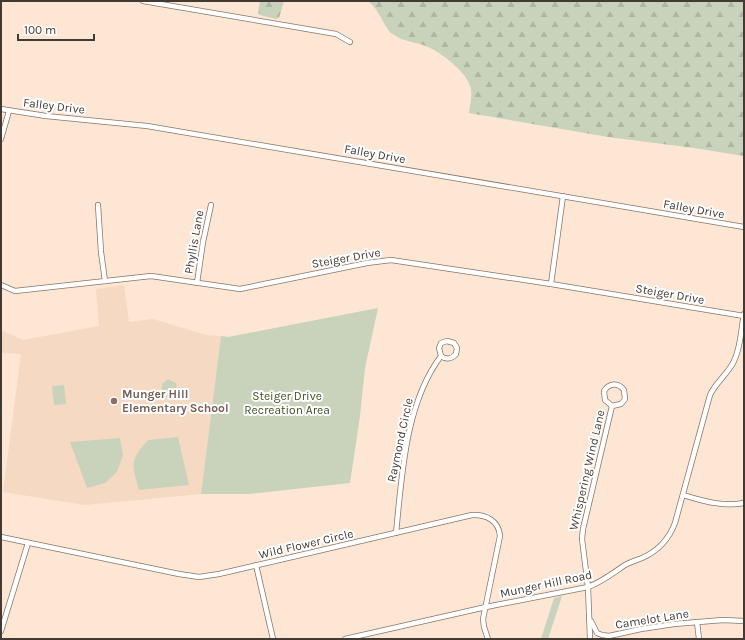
<svg xmlns="http://www.w3.org/2000/svg" width="745" height="640" font-family="Karla,sans-serif">
	<style>
		.built { fill: #f5d9c3 }
		.forest { fill: url(#forest-firs) }
		.green { fill: #c9d3bb }
		.lines { fill: none; stroke-linecap: round; stroke-linejoin: round }
		.street-casing { stroke: #897566; stroke-width: 6 }
		.street { stroke: #fff; stroke-width: 4.5 }
		.education-dot { fill: #8d6e63; stroke: #fff; stroke-width: 1.5 }
		.labels { text-anchor: middle; dominant-baseline: central; stroke-width: 4; stroke-linejoin: round; paint-order: stroke }
		.street-label { font-size: 12px; fill: #433a33; stroke: #fff }
		.education-label { font-size: 12px; font-weight: bold; fill: #785e54; stroke: #fff; text-anchor: start }
		.park-label { font-size: 12px; fill: #3e501f; stroke: #fff }
	</style>
	<defs>
		<pattern id="forest-firs" width="22" height="20" patternUnits="userSpaceOnUse"><rect width="22" height="20" fill="#c9d3bb"/><path d="M5 1l3.5 6h-7zM16 11l3.5 6h-7z" fill="#aeb6a1"/></pattern>
	</defs>
	<rect width="100%" height="100%" fill="#fde6d4"/>
	<path class="built" d="M124 285 129 322 153 319 206 335 221 336 201 494 85 505 3 492 21 354 1 353V330L23 340 99 326 96 289Z"/>
	<g class="forest">
		<path d="M260 1H284L279 18 276 19 260 15 258 13Z"/>
		<path d="M368 1H744V156L694 148 608 137 469 113C470 105 473 94 470 86 466 72 442 53 428 47 417 42 404 42 394 35 386 30 383 20 378 13 376 8 372 5 368 1Z"/>
	</g>
	<g class="green">
		<path d="M378 308 365 368 360 416 350 483 249 494H201L221 336 228 337Z"/>
		<path d="M168 379 176 383 177 395 164 397 162 396V384Z"/>
		<path d="M64 385 66 404 54 405 52 386Z"/>
		<path d="M178 437 189 485 139 490C132 464 129 461 148 440Z"/>
		<path d="M120 438 123 455 117 472 105 483 87 488 70 442Z"/>
		<path d="M562 596 548 639H541L554 598Z"/>
	</g>
	<g class="lines">
		<defs>
			<g id="street">
				<path d="M143 1 336 34 350 42"/>
				<path d="M1 109 46 116 147 126 744 227"/>
				<path d="M1 139 9 111"/>
				<path d="M98 205 101 252 105 281"/>
				<path d="M197 283 203 242 211 205"/>
				<path d="M551 284 563 196"/>
				<path d="M1 285 15 291 151 276 240 289 367 263 391 260 551 284 744 316"/>
				<path d="M683 495C704 501 722 507 744 503"/>
				<path d="M396 533C402 475 405 404 441 356 446 360 452 359 456 354L457 348 454 343 447 341 441 343 439 348 441 356"/>
				<path d="M1 537 179 574 199 577 219 574 472 515C486 514 499 521 500 536L483 619 484 627 488 639"/>
				<path d="M256 565 273 639"/>
				<path d="M591 621 597 633 602 635 609 636 641 629 674 624 723 620 744 621"/>
				<path d="M697 622 699 639"/>
				<path d="M1 631 28 543"/>
				<path d="M345 639 486 607 588 587C602 582 613 573 625 565 631 562 637 560 642 558 658 551 669 539 675 523L710 395C716 382 728 374 734 361 741 347 741 329 744 314"/>
				<path d="M590 639 588 587 582 539 583 529 612 406 621 404 625 399 624 390C618 382 609 383 604 391L605 400 612 406"/>
			</g>
		</defs>
		<use href="#street" class="street-casing"/>
		<use href="#street" class="street"/>
	</g>
	<circle class="education-dot" cx="114" cy="401" r="4"/>
	<g class="labels">
		<g class="street-label">
			<text transform="translate(54 106) rotate(7)">Falley Drive</text>
			<text transform="translate(375 154) rotate(10)">Falley Drive</text>
			<text transform="translate(694 209) rotate(10)">Falley Drive</text>
			<text transform="translate(194 242) rotate(-80)">Phyllis Lane</text>
			<text transform="translate(346 258) rotate(-10)">Steiger Drive</text>
			<text transform="translate(670 294) rotate(10)">Steiger Drive</text>
			<text transform="translate(400 440) rotate(-78)">Raymond Circle</text>
			<text transform="translate(587 470) rotate(-77)">Whispering Wind Lane</text>
			<text transform="translate(306 544) rotate(-13)">Wild Flower Circle</text>
			<text transform="translate(546 584) rotate(-12)">Munger Hill Road</text>
			<text transform="translate(652 619) rotate(-9)">Camelot Lane</text>
		</g>
		<g class="education-label">
			<text x="122" y="394">Munger Hill<tspan x="122" dy="14">Elementary School</tspan></text>
		</g>
		<g class="park-label">
			<text x="287" y="396">Steiger Drive<tspan x="287" dy="14">Recreation Area</tspan></text>
		</g>
	</g>
	<rect width="745" height="640" fill="none" stroke="#433a33" stroke-width="4"/>
	<path d="M18 34v6h76v-6" fill="none" stroke="#433a33" stroke-width="2"/>
	<text x="24" y="34" font-size="12" fill="#433a33" stroke="#ffffff" stroke-width="3" paint-order="stroke">100 m</text>
</svg>
